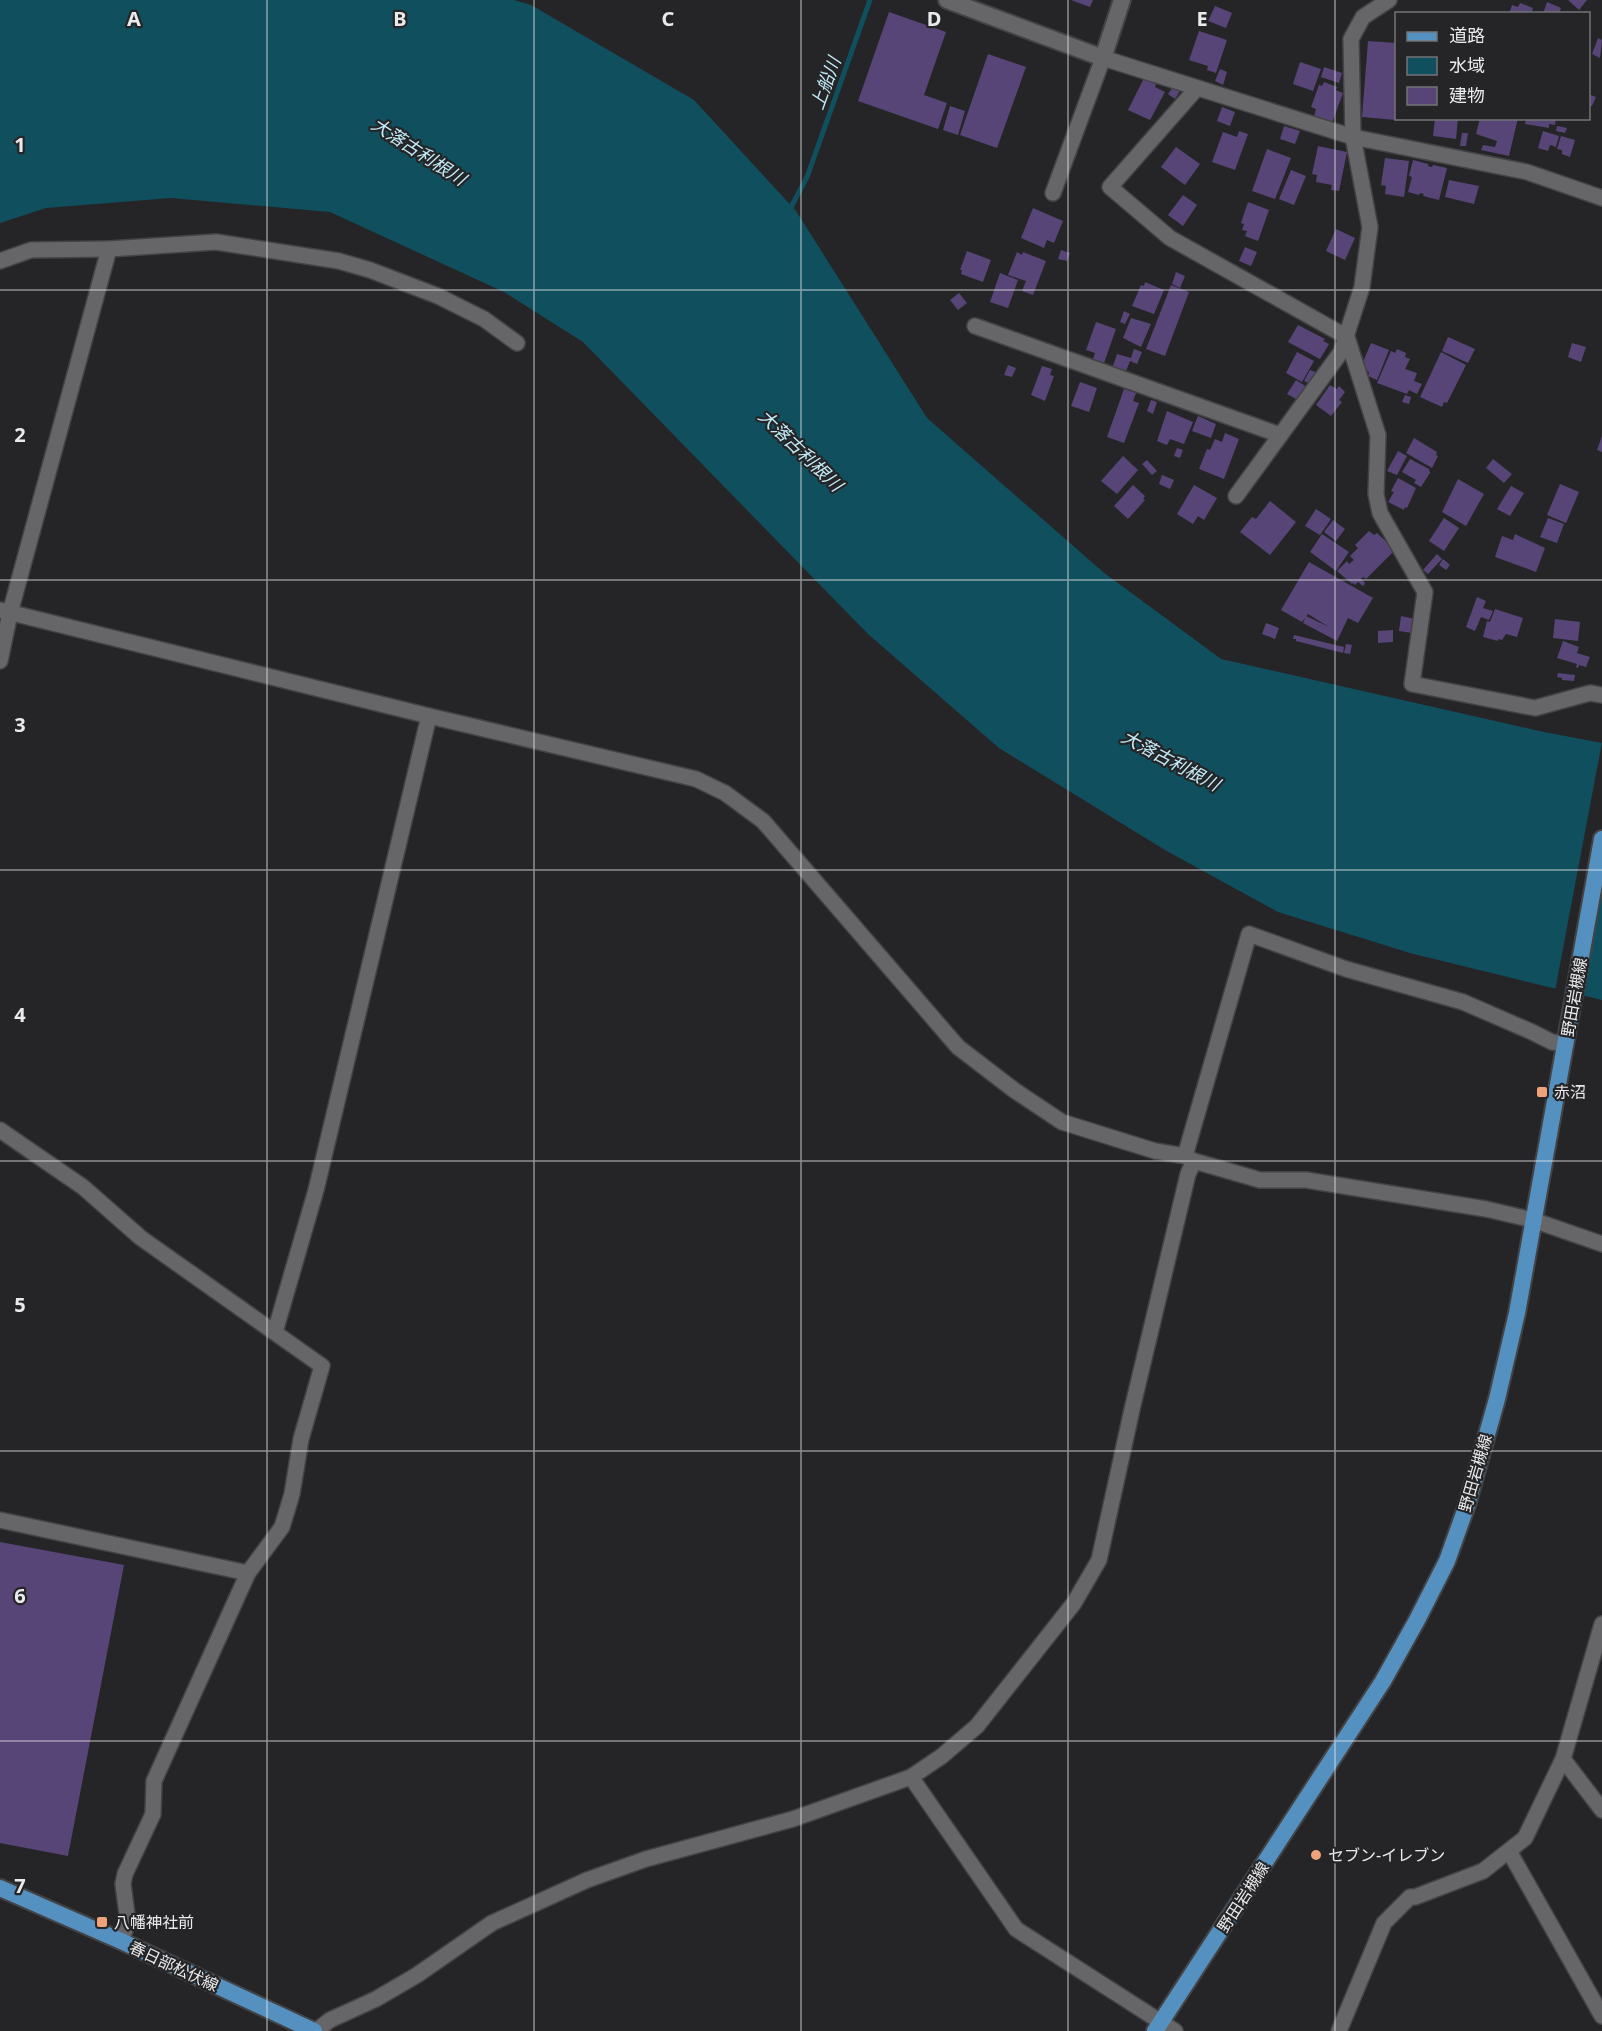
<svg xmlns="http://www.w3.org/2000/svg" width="1602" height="2031" font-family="'Noto Sans','Noto Sans JP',sans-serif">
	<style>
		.water { fill: #10505e }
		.pier { fill: #252528 }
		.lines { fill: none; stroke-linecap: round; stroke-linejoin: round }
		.stream { stroke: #10505e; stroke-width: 5 }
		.building { fill: #564576 }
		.minor-casing { stroke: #434345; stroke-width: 18 }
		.tertiary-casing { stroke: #434345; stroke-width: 20 }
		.primary-casing { stroke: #434345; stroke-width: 20 }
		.minor { stroke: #666669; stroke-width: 15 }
		.tertiary { stroke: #666669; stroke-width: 16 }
		.primary { stroke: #5591c0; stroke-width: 16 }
		.grid { fill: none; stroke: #e9eaeb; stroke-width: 1.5; stroke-opacity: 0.55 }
		.poi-dot { fill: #f0a27a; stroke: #252528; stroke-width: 2 }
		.labels { text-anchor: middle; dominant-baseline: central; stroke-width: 4.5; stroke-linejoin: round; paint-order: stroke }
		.street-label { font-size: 16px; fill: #e9eaeb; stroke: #252528 }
		.poi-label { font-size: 16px; fill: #e9eaeb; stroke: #252528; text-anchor: start }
		.water-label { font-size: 18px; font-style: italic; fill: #c2ebf6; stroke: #252528 }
		.grid-label { font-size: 20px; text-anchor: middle; font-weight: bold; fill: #e9eaeb; stroke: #252528; stroke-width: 4.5; stroke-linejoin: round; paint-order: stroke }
	</style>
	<rect width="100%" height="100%" fill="#252528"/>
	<path class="water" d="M0 0H514L531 5 694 100 796 211 927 418 1103 572 1221 659 1544 732 1602 743V1000L1410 953 1278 912 1165 850 999 748 868 634 583 342 504 292 330 212 171 198 46 208 0 223Z"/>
	<path class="pier" d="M1602 742V887L1581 998 1555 991Z"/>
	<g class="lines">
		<path class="stream" d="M789 211 807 177 870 0"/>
	</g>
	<g class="building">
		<path d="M1071 0H1093L1090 7Z"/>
		<path d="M1568 0H1587L1579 10Z"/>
		<path d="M1547 2 1561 8 1559 14H1543Z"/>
		<path d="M1520 3 1533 8 1531 14H1509L1512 5 1518 7Z"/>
		<path d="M1215 6 1232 13 1226 28 1208 21Z"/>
		<path d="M889 12 946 32 924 95 947 103 938 129 858 101Z"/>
		<path d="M1199 31 1227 40 1216 73 1207 70 1208 66 1189 60Z"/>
		<path d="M1598 38 1602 40 1600 58 1592 54Z"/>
		<path d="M1368 41 1396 43V120L1362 117Z"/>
		<path d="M988 54 1026 67 997 148 960 135Z"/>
		<path d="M1300 62 1321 69 1313 91 1293 84Z"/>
		<path d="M1324 67 1342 73 1339 83 1321 77Z"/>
		<path d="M1220 69 1227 72 1223 85 1215 81Z"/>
		<path d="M1144 78 1156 84 1155 87 1165 92 1150 120 1128 110Z"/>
		<path d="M1324 82 1337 87 1336 90 1343 93 1332 123 1314 116 1316 109 1311 107 1319 85 1322 86Z"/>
		<path d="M1175 84 1182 88 1175 99 1168 94Z"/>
		<path d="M1588 94 1596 97 1592 106 1588 105Z"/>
		<path d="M950 106 965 111 958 135 943 130Z"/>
		<path d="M1222 107 1235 112 1230 126 1217 121Z"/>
		<path d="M1435 118H1458L1456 139 1433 136Z"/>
		<path d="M1480 118H1518L1509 156 1481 150 1483 145 1495 147 1497 141 1476 134Z"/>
		<path d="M1526 118H1556L1555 125 1549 124V128L1525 124Z"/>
		<path d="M1284 126 1300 131 1295 144 1280 139Z"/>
		<path d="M1557 126 1567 128 1565 133 1556 131Z"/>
		<path d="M1239 131 1248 134 1235 170 1212 162 1223 132 1237 137Z"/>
		<path d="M1543 131 1559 136 1556 147 1550 145 1548 151 1538 148Z"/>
		<path d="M1462 133H1468L1466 146H1460Z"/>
		<path d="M1561 136 1575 140 1570 157 1562 154V150L1557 149Z"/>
		<path d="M1318 146 1347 152 1339 191 1331 190 1332 185 1316 182 1317 175 1312 174Z"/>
		<path d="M1176 147 1200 164 1185 185 1161 167Z"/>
		<path d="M1267 149 1291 158 1275 199 1252 191Z"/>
		<path d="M1385 158 1409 161 1404 197 1385 194 1386 186 1381 185Z"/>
		<path d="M1413 160 1428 164V166L1432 167 1433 165 1447 168 1439 200 1423 196 1424 194 1420 193 1419 195 1408 192 1412 177 1409 176Z"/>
		<path d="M1291 170 1306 176 1294 205 1279 199Z"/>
		<path d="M1449 180 1479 186 1474 204 1445 197Z"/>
		<path d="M1183 195 1197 205 1183 226 1168 215Z"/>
		<path d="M1248 202 1269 210 1258 241 1245 236 1247 231 1242 230 1244 224 1241 223Z"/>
		<path d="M1033 208 1063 221 1054 243 1047 240 1044 248 1021 238Z"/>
		<path d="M1336 229 1355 238 1345 260 1326 251Z"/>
		<path d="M1245 247 1257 252 1251 266 1239 261Z"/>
		<path d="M1061 250 1070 253 1067 261 1058 259Z"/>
		<path d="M967 251 991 260 983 282 961 274 962 270H960Z"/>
		<path d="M1017 252 1022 255 1023 252 1046 261 1033 295 1022 291 1026 281 1008 275Z"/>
		<path d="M1176 272 1185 276 1180 288 1172 284Z"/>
		<path d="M1000 273 1018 280 1008 308 990 302Z"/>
		<path d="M1145 282 1164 290 1154 314 1132 306 1141 285 1144 286Z"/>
		<path d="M1171 285 1189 292 1165 356 1146 349Z"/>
		<path d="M959 293 967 303 958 310 950 300Z"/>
		<path d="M1124 311 1130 314 1125 324 1120 322Z"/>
		<path d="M1131 318 1151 324 1141 347 1123 338Z"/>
		<path d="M1096 322 1116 329 1104 363 1093 359 1095 353 1086 350Z"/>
		<path d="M1298 325 1325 339 1323 341 1329 344 1320 359 1288 342Z"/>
		<path d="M1448 337 1475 349 1468 363 1442 351Z"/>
		<path d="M1371 343 1389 350 1377 380 1368 376 1369 372 1366 371 1363 362Z"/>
		<path d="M1572 343 1586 347 1581 362 1568 357Z"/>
		<path d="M1134 349 1142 352 1137 364 1130 361 1126 371 1113 366 1117 354 1131 358Z"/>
		<path d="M1397 349 1406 353 1405 357 1410 359 1405 369 1417 373 1414 381 1422 384 1417 394 1409 390 1407 394 1377 383 1391 351 1395 353Z"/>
		<path d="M1297 352 1314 361 1302 382 1286 373Z"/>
		<path d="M1441 352 1466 365 1447 403 1444 402 1442 407 1420 397Z"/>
		<path d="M1008 365 1016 368 1012 377 1004 375Z"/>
		<path d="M1042 366 1052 369 1050 375 1054 376 1045 401 1031 395Z"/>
		<path d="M1310 370 1318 373 1312 385 1304 381Z"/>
		<path d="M1296 380 1307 387 1298 400 1287 394Z"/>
		<path d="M1080 382 1097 388 1089 412 1071 406Z"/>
		<path d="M1330 385 1337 389 1339 386 1345 392 1339 400 1342 402 1331 416 1316 405Z"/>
		<path d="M1124 389 1136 393 1133 401 1139 403 1124 443 1107 437Z"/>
		<path d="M1405 395 1411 397 1409 404 1402 402Z"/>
		<path d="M1151 400 1157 402 1153 414 1147 411Z"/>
		<path d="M1167 411 1193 422 1184 444 1170 439 1167 445 1157 441Z"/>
		<path d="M1198 416 1216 424 1211 438 1192 431Z"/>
		<path d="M1225 433 1239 439 1224 479 1199 469 1207 449 1210 450 1215 439 1222 442Z"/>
		<path d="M1602 436V452L1597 450Z"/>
		<path d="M1414 438 1437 452 1436 455 1438 456 1432 468 1406 453Z"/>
		<path d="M1177 448 1183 450 1180 458 1174 456Z"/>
		<path d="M1398 451 1407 456 1397 475 1387 471Z"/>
		<path d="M1123 456 1138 470 1117 494 1101 481Z"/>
		<path d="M1410 459 1429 469 1430 473 1421 487 1414 483 1416 480 1402 472Z"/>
		<path d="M1493 459 1512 474 1504 483 1486 468Z"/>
		<path d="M1147 460 1157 471 1152 475 1142 464Z"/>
		<path d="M1162 475 1174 480 1170 489 1159 484Z"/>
		<path d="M1398 478 1416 488 1407 508 1405 507 1404 510 1388 502 1394 492 1391 491Z"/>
		<path d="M1458 479 1484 494 1466 526 1442 512Z"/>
		<path d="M1560 484 1579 492 1566 523 1547 515Z"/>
		<path d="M1133 485 1145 496 1143 499 1145 500 1128 519 1114 506Z"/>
		<path d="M1194 485 1217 498 1204 520 1198 516 1193 524 1177 514Z"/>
		<path d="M1511 486 1524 493 1510 516 1497 509Z"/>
		<path d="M1270 501 1296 522 1270 555 1240 532 1252 517 1256 519Z"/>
		<path d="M1316 509 1331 519 1320 535 1305 526Z"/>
		<path d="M1444 518 1459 528 1444 551 1429 541Z"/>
		<path d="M1548 518 1564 524 1557 543 1540 537Z"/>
		<path d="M1333 520 1345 529 1336 541 1324 532Z"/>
		<path d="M1369 531 1374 535 1377 533 1395 550 1366 579 1363 577 1361 579 1365 583 1363 586 1358 582 1355 585 1353 583 1352 584 1337 571 1347 561 1349 564 1354 560 1350 556 1358 548 1355 545Z"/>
		<path d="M1322 534 1349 552 1336 571 1310 552Z"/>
		<path d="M1515 534 1545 548 1536 572 1495 557 1502 536 1513 540Z"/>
		<path d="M1437 554 1442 559 1428 574 1423 570Z"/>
		<path d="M1443 559 1450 565 1446 570 1439 565Z"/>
		<path d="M1309 562 1373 598 1358 623 1348 618 1337 641 1303 623 1306 616 1329 627 1308 614 1302 622 1281 610Z"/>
		<path d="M1477 597 1486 601 1483 608 1493 611 1489 620 1481 617 1475 631 1466 627Z"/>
		<path d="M1495 609 1523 618 1517 637 1506 634 1502 640 1498 639V641L1483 637 1487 621 1490 622Z"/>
		<path d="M1401 616 1415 619 1412 633 1399 631Z"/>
		<path d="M1555 619 1580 622 1578 641 1553 638Z"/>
		<path d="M1266 623 1279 628 1275 639 1262 634Z"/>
		<path d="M1393 630V642L1378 643V631Z"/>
		<path d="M1294 635 1344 647 1343 653 1296 641V639H1293Z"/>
		<path d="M1563 641 1579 647 1577 653 1590 657 1586 667 1579 665 1578 668 1576 667 1577 664 1557 658Z"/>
		<path d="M1346 644 1352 645 1350 654 1344 653Z"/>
		<path d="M1558 673 1575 675 1574 681 1562 680V678L1557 677Z"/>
		<path d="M0 1542 124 1565 68 1856 0 1843Z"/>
	</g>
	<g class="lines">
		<defs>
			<g id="minor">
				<path d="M1197 88 1110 187 1170 238 1347 337 1378 435 1376 494 1380 513 1425 592 1412 684 1535 708 1590 693 1602 695"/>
				<path d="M1053 193 1103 58 1353 137 1527 172 1602 198"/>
				<path d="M0 261 31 250 109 249"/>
				<path d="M975 326 1280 435"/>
				<path d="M1236 496 1341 352 1362 287 1370 227 1353 137 1351 39 1363 17 1389 0"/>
				<path d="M0 610 429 716 696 779 725 793 763 821 958 1047 1014 1090 1062 1122 1155 1151 1185 1156 1194 1161 1260 1180H1306L1486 1209 1533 1220 1602 1244"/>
				<path d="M0 661 10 613 109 249 216 242 339 261 370 270 438 296 484 319 517 343"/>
				<path d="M0 1130 83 1187 141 1238 322 1366 301 1439 292 1494 282 1527 248 1573 154 1781 153 1814 125 1874 123 1884 128 1922 121 1941"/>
				<path d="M1185 1156 1249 934 1346 969 1463 1002 1532 1032 1552 1042 1566 1044"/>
				<path d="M275 1332 316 1190 429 716"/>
				<path d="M0 1520 248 1573"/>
				<path d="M1563 1759 1602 1810"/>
				<path d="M911 1777 1016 1929 1175 2031"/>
				<path d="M1509 1851 1602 2016"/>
				<path d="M316 2031 330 2020 376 1999 417 1975 492 1923 587 1880 646 1859 793 1819 911 1777 942 1756 977 1726 1074 1603 1099 1560 1133 1405 1188 1174 1194 1161"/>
				<path d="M1339 2031 1384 1923 1410 1897H1415L1483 1871 1525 1838 1563 1759 1602 1624"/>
			</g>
			<path id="tertiary" d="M947 0 1103 58 1122 0"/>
			<g id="primary">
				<path d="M0 1888 121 1941 314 2031"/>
				<path d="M1155 2031 1383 1681 1417 1620 1447 1561 1467 1505 1497 1399 1517 1313 1602 839"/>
			</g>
		</defs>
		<use href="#minor" class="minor-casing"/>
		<use href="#tertiary" class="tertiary-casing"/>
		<use href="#primary" class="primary-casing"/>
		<use href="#minor" class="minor"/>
		<use href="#tertiary" class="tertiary"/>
		<use href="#primary" class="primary"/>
	</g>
	<path class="grid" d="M267 0V2031M534 0V2031M801 0V2031M1068 0V2031M1335 0V2031M0 290H1602M0 580H1602M0 870H1602M0 1161H1602M0 1451H1602M0 1741H1602"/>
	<g class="poi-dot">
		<rect x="1536" y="1086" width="12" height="12" rx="3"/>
		<circle cx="1316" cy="1855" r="6"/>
		<rect x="96" y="1916" width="12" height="12" rx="3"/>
	</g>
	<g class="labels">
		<g class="street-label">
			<text transform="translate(1574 997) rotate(-80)">野田岩槻線</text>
			<text transform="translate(1475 1473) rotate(-74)">野田岩槻線</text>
			<text transform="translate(1243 1897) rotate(-57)">野田岩槻線</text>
			<text transform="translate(174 1966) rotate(25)">春日部松伏線</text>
		</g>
		<g class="poi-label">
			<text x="1554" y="1092">赤沼</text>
			<text x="1328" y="1855">セブン-イレブン</text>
			<text x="114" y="1922">八幡神社前</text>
		</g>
		<g class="water-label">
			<text transform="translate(825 83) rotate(-70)">上船川</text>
			<text transform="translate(419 151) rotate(33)">大落古利根川</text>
			<text transform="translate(801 450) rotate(44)">大落古利根川</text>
			<text transform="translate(1171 760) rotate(28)">大落古利根川</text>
		</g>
	</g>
	<g class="grid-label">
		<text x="134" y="26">A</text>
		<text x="400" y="26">B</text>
		<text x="668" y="26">C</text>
		<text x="934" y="26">D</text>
		<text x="1202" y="26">E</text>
		<text x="20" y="152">1</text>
		<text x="20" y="442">2</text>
		<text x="20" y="732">3</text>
		<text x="20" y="1022">4</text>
		<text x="20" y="1312">5</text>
		<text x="20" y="1603">6</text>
		<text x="20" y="1893">7</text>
	</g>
	<rect x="1395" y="12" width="195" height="108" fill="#252528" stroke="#737476" stroke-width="1.5"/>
	<rect x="1407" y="32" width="30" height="9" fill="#5591c0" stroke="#737476" stroke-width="1.5"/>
	<text x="1449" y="42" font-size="18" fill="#e9eaeb">道路</text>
	<rect x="1407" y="57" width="30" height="18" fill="#10505e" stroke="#737476" stroke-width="1.5"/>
	<text x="1449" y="72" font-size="18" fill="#e9eaeb">水域</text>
	<rect x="1407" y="87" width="30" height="18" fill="#564576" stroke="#737476" stroke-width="1.5"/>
	<text x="1449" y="102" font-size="18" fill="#e9eaeb">建物</text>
</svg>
